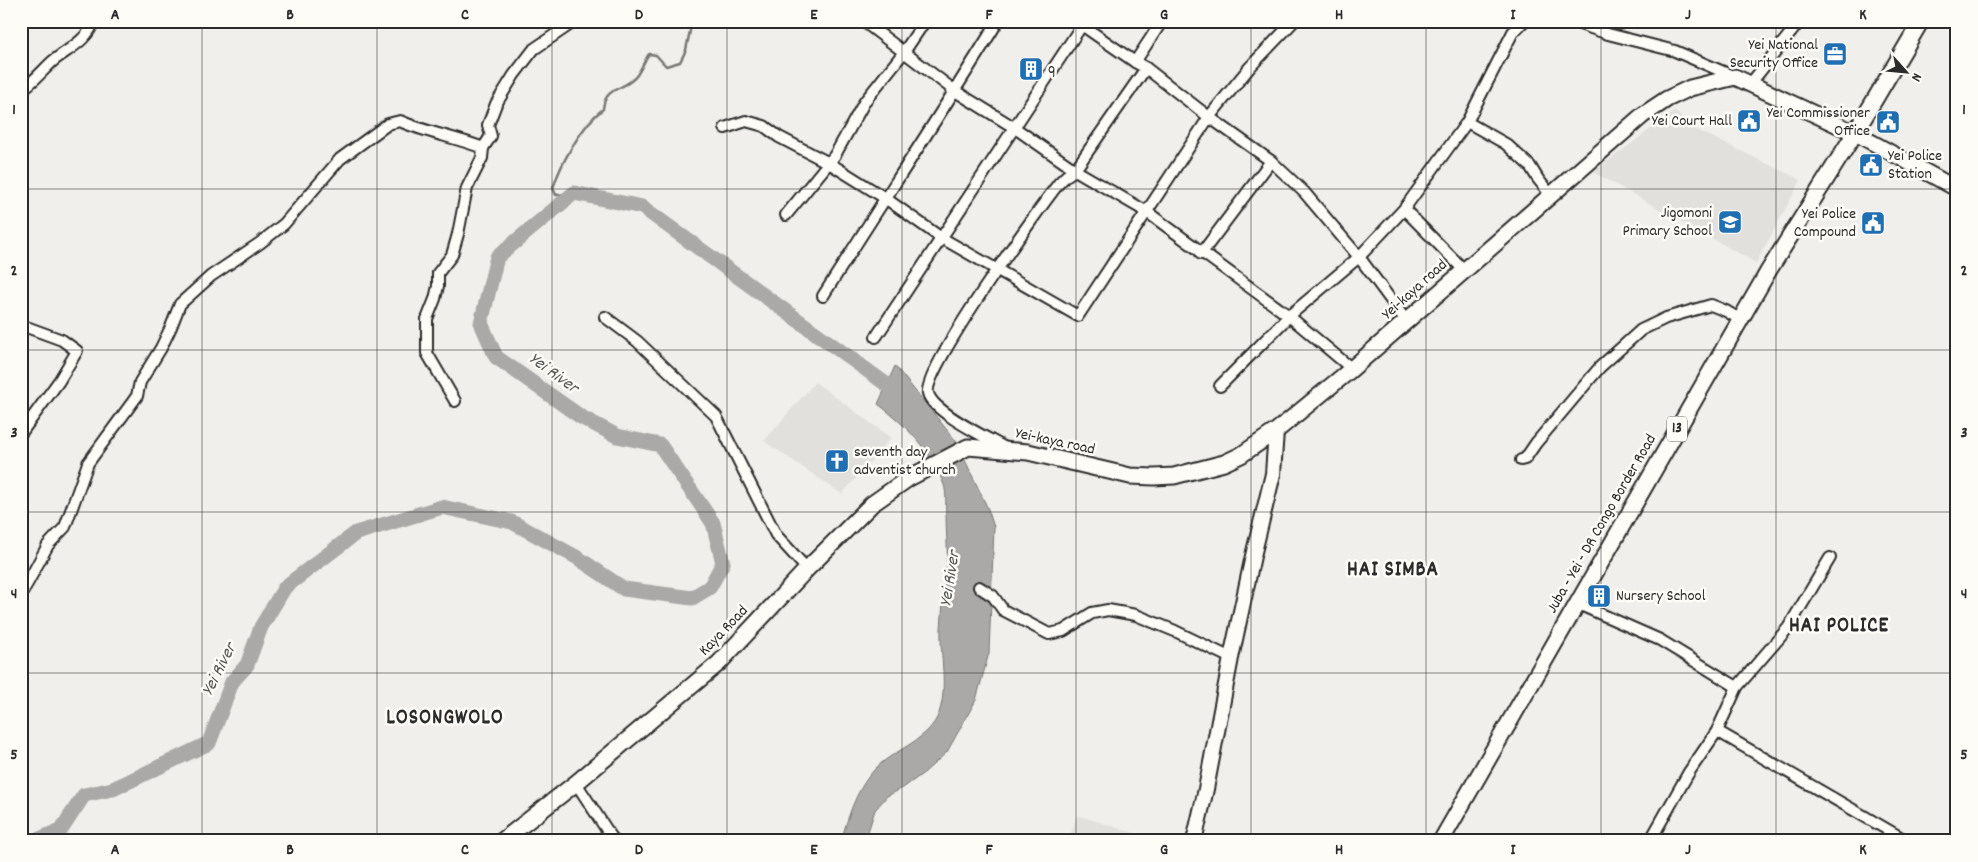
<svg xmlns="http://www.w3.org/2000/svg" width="1978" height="862" font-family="Dekko,sans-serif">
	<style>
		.built { fill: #e1e0dc }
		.water { fill: #aaa9a7; stroke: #777775 }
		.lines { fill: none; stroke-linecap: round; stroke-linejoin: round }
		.stream { stroke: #777775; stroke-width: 2.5 }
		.river { stroke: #aaa9a7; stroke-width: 15 }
		.street-casing { stroke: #2b2b2b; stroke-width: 14 }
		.secondary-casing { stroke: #2b2b2b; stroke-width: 18 }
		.primary-casing { stroke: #2b2b2b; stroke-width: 19 }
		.street { stroke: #fdfcf7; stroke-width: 10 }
		.secondary { stroke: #fdfcf7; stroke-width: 14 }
		.primary { stroke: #fdfcf7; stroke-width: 15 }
		.grid { fill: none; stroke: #2b2b2b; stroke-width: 1; stroke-opacity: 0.55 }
		.labels { text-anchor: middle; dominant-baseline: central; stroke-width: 5; stroke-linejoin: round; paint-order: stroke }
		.shield { fill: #fdfcf7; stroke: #6a6a68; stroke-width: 1 }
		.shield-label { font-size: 15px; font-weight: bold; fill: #2b2b2b }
		.poi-label { font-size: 16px; fill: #2b2b2b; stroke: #fdfcf7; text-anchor: end }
		.street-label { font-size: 16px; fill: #2b2b2b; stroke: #fdfcf7 }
		.water-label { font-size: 18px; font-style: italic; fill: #575756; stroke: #fdfcf7 }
		.district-label { font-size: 21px; font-weight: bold; letter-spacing: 1px; fill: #2b2b2b; stroke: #fdfcf7 }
		.neatline { fill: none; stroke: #2b2b2b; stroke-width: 2 }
		.grid-label { font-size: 16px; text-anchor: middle; font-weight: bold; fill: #2b2b2b }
	</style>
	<rect width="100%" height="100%" fill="#f0efeb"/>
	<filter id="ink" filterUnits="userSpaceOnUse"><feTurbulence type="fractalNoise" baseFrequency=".02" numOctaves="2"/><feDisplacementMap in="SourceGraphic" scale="10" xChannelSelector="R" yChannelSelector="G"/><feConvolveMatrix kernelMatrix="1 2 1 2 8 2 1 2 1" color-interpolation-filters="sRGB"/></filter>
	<g filter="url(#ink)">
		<g class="built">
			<path d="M1675 111 1691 127 1801 180 1756 263 1593 172Z"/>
			<path d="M815 382 891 438 842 494 764 441Z"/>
			<path d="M1077 815 1159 841H1069Z"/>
		</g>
		<path class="water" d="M895 366 956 441 988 509 994 527 989 653 976 700 947 752 925 772 903 788 887 796 875 810 865 841H841C849 814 857 787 877 767 897 748 929 740 939 713 948 687 940 656 941 629 942 608 945 587 947 565 948 549 946 532 946 516 945 506 947 494 944 485 931 451 907 426 878 404Z"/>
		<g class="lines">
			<path class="stream" d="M574 193 556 195 553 188C561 163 582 125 603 109 605 85 626 91 637 75 642 68 644 61 649 54L656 55 666 66 680 62 686 50 692 21"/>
			<path class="river" d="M35 841 61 830 84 795 113 789 209 743 232 682 247 665 261 627 285 587 356 533 442 507 512 522 578 558 624 589 692 598 710 587 723 563 713 523 660 445 617 436 581 417 496 357 481 323 497 257 574 193 642 207 897 392 900 398"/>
			<defs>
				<g id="street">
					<path d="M863 21 955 91 1015 128 1075 170 1147 212 1289 316 1351 368"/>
					<path d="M1076 21 1135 62 1146 68 1209 117 1271 161 1304 192 1359 257 1407 322"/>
					<path d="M1571 21 1608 34 1675 51 1735 77"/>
					<path d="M1135 62 1162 21"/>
					<path d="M1751 83 1800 21"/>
					<path d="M21 90C34 82 42 71 53 61 68 49 87 41 94 21"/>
					<path d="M1467 122 1506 144 1530 166 1538 179 1550 194"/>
					<path d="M725 128 746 121 764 126 779 137 829 163 885 198 940 237 1078 316 1209 117 1250 67 1294 21"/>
					<path d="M1404 209 1464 270"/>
					<path d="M786 215 835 155 865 101 904 52 925 21"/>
					<path d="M1201 254 1271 161"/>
					<path d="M823 296C881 204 941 114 998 21"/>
					<path d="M605 317 637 341 716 416 776 535 807 569"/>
					<path d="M21 325 62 340 77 351 59 381 21 433"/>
					<path d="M876 337 1084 22"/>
					<path d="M1220 386 1289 316 1359 257 1404 209 1467 122 1513 32 1524 21"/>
					<path d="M455 401 427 353V319L435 299 438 286V273L452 255 458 234 467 188 482 158 483 148"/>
					<path d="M1005 448C988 438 932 412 928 393 923 369 1038 210 1059 183L1066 176 1075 170 1146 68"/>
					<path d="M1521 460 1525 459 1536 443 1600 367 1641 330 1666 318 1711 305 1726 311 1741 320"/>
					<path d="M979 587 993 596 1003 610 1049 634 1063 631 1092 613 1108 610 1136 615 1175 631 1231 658"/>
					<path d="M21 595 48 545 65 527 88 463 137 396 140 382 161 348 171 327 180 304 211 276 260 243 284 224 340 159 388 124 400 121C427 133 455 137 483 148L491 136 488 125 496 104 514 75 534 49 575 21"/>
					<path d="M1576 603 1660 640 1737 687"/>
					<path d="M1717 731 1907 841"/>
					<path d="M576 783 614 841"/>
					<path d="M1650 841 1689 772 1717 731 1737 687 1788 628 1830 558"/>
				</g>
				<g id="secondary">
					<path d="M1855 133 1957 189"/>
					<path d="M1194 841 1206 789 1231 658 1253 556 1273 474 1276 431"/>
				</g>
				<g id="primary">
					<path d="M502 841 576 783 719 663 807 569 872 504 909 478 968 447 1028 452 1130 476 1154 477 1174 476 1193 471 1224 463 1241 455 1276 431 1348 372 1643 115 1667 99 1690 88 1735 77 1855 133"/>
					<path d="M1441 841 1769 270 1855 133 1921 21"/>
				</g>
			</defs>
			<use href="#street" class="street-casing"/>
			<use href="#secondary" class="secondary-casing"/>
			<use href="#primary" class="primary-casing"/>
			<use href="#street" class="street"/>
			<use href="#secondary" class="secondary"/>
			<use href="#primary" class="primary"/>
		</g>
	</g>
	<path class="grid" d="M202 21V841M377 21V841M552 21V841M727 21V841M902 21V841M1076 21V841M1251 21V841M1426 21V841M1601 21V841M1776 21V841M21 189H1957M21 350H1957M21 512H1957M21 673H1957"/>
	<defs>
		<symbol id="office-square" viewBox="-11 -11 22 22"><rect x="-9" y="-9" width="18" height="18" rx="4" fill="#1f6fb2" stroke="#fdfcf7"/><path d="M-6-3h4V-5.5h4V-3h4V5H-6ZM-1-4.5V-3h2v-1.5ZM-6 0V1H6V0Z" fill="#fff"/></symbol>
		<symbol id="building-square" viewBox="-11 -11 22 22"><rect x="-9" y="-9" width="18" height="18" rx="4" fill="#1f6fb2" stroke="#fdfcf7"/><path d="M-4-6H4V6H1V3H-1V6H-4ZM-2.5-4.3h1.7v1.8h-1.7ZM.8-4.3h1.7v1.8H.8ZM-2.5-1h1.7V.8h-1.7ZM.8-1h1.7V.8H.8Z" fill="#fff"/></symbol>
		<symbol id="civic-square" viewBox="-11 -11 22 22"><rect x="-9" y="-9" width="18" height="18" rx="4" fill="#1f6fb2" stroke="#fdfcf7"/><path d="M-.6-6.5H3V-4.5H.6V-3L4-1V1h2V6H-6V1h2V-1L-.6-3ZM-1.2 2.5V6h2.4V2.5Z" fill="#fff"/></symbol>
		<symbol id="school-square" viewBox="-11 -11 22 22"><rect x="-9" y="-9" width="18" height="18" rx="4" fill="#1f6fb2" stroke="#fdfcf7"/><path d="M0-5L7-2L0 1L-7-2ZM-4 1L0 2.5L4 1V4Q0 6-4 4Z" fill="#fff"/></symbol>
		<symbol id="church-square" viewBox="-11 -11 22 22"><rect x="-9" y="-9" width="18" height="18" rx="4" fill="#1f6fb2" stroke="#fdfcf7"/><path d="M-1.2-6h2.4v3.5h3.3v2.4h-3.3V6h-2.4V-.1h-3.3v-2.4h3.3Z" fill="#fff"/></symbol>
	</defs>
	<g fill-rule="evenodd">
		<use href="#office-square" x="1821" y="40" width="28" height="28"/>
		<use href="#building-square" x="1017" y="55" width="28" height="28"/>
		<use href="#civic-square" x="1735" y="107" width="28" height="28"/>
		<use href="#civic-square" x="1874" y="108" width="28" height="28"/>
		<use href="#civic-square" x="1857" y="151" width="28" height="28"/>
		<use href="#school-square" x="1716" y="208" width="28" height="28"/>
		<use href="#civic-square" x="1859" y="209" width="28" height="28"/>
		<use href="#church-square" x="823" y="447" width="28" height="28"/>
		<use href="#building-square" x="1585" y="582" width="28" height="28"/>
	</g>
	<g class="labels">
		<rect class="shield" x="1667" y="416.5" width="20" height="25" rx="4"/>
		<g class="shield-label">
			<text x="1677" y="429">13</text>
		</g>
		<g class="poi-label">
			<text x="1818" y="45">Yei National<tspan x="1818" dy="18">Security Office</tspan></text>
			<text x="1048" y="69" text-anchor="start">q</text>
			<text x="1870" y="113">Yei Commissioner<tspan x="1870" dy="18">Office</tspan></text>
			<text x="1732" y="121">Yei Court Hall</text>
			<text x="1888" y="156" text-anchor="start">Yei Police<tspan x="1888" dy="18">Station</tspan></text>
			<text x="1712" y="213">Jigomoni<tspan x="1712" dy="18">Primary School</tspan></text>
			<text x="1856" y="214">Yei Police<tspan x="1856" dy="18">Compound</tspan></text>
			<text x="854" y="452" text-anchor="start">seventh day<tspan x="854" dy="18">adventist church</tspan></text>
			<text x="1616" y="596" text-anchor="start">Nursery School</text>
		</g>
		<g class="street-label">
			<text transform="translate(1415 290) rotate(-42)">Yei-kaya road</text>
			<text transform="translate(1055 442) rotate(12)">Yei-kaya road</text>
			<text transform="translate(1602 524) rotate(-60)">Juba - Yei - DR Congo Border Road</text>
			<text transform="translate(724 631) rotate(-46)">Kaya Road</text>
		</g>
		<g class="water-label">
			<text transform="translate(553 374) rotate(36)">Yei River</text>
			<text transform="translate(951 579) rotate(-81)">Yei River</text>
			<text transform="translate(220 670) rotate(-63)">Yei River</text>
		</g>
		<g class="district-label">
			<text x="1393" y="571">HAI SIMBA</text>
			<text x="1839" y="627">HAI POLICE</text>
			<text x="445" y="719">LOSONGWOLO</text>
		</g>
	</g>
	<rect width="1978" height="862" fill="none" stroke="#fdfcf7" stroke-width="55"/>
	<g transform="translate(1906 72) rotate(117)" stroke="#fdfcf7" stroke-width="4" paint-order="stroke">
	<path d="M0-4L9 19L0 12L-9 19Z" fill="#2b2b2b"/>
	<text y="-8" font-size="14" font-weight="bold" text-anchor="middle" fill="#2b2b2b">N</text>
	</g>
	<rect x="28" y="28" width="1922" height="806" class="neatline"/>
	<g class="grid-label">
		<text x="115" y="19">A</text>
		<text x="290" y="19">B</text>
		<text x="465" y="19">C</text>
		<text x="639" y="19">D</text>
		<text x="814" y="19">E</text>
		<text x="989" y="19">F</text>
		<text x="1164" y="19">G</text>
		<text x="1339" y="19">H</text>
		<text x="1513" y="19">I</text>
		<text x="1688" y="19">J</text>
		<text x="1863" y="19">K</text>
		<text x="14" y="114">1</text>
		<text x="1964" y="114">1</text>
		<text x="14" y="275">2</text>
		<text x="1964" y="275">2</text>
		<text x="14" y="437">3</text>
		<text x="1964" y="437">3</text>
		<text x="14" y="598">4</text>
		<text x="1964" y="598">4</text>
		<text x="14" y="759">5</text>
		<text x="1964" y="759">5</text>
		<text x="115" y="854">A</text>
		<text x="290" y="854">B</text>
		<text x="465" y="854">C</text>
		<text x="639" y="854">D</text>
		<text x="814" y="854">E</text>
		<text x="989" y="854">F</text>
		<text x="1164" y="854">G</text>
		<text x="1339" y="854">H</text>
		<text x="1513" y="854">I</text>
		<text x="1688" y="854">J</text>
		<text x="1863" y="854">K</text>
	</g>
</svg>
